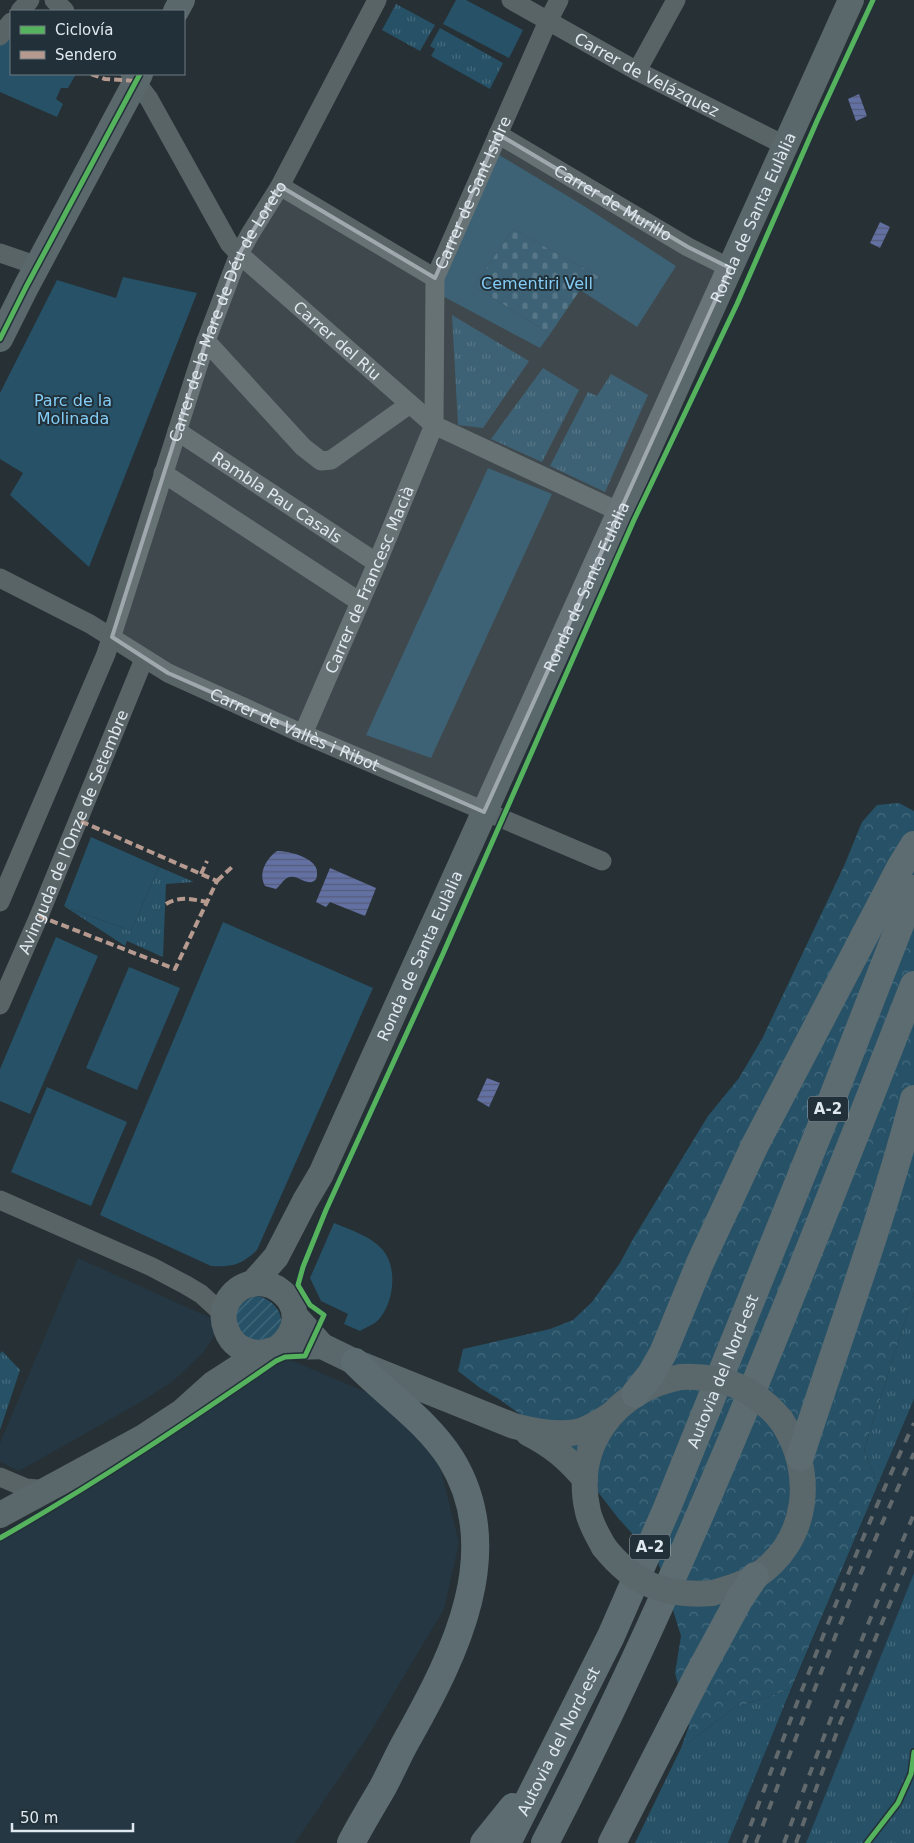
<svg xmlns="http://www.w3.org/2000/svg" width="914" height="1843" font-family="'DejaVu Sans',sans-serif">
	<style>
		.built { fill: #243742 }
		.grass { fill: url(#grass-tufts) }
		.forest { fill: url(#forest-crowns) }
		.cemetery { fill: url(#cemetery-stones) }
		.park { fill: #265167 }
		.garden { fill: url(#garden-furrows) }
		.water { fill: url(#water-rules) }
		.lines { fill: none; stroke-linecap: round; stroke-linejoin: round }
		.street { stroke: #596467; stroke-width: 19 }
		.secondary { stroke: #5a676b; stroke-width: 26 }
		.highway { stroke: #5c6c70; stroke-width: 28 }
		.rail { stroke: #61696c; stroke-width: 4; stroke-dasharray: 9 9; stroke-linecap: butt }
		.secondary-bridge { stroke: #5a676b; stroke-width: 26 }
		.quiet { stroke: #b69a8f; stroke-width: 4; stroke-dasharray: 8 4; stroke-linecap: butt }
		.cycleway-casing { stroke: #223139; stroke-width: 8 }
		.cycleway { stroke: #56b35d; stroke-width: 5 }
		.marked { fill: #9fa8ad; fill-opacity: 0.2; stroke: #9fa8ad; stroke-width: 4; stroke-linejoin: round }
		.labels { text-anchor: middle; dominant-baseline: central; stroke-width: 4; stroke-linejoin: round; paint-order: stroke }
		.shield { fill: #223139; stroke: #a6b1b8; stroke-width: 1 }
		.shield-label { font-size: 15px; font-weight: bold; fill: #dfe8ee }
		.street-label { font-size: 16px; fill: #dfe8ee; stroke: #223139 }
		.park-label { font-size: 16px; fill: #84cdf6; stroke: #223139 }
	</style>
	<defs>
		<pattern id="grass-tufts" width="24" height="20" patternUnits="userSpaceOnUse" patternTransform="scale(1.25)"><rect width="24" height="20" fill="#265167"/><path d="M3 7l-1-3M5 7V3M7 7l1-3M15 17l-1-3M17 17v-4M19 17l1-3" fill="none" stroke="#456a7d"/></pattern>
		<pattern id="forest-crowns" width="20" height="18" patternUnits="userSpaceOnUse" patternTransform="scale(1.25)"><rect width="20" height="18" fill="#265167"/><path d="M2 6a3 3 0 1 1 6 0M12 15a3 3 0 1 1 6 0" fill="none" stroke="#456a7d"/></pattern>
		<pattern id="cemetery-stones" width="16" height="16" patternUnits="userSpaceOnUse" patternTransform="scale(1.25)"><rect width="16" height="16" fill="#265167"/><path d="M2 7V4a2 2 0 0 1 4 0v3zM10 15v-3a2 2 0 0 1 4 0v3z" fill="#456a7d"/></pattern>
		<pattern id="garden-furrows" width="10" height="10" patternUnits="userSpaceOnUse" patternTransform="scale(1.25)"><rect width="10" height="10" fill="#265167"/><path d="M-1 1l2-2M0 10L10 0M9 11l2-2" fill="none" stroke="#456a7d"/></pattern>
		<pattern id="water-rules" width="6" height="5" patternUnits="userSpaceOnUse" patternTransform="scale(1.25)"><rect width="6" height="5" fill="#6370a2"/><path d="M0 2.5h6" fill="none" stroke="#555d79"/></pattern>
	</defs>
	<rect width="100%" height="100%" fill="#273034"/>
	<g class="built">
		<path d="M78 1258 222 1323 203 1353 172 1382 134 1406 19 1471 0 1462V1443Z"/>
		<path d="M288 1359 366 1392 408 1426 440 1466 459 1543 444 1609 372 1730 295 1843H0V1535L48 1507 256 1376Z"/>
		<path d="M914 1399V1573L806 1843H728L737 1819Z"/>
	</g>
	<g class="grass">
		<path d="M396 4 435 25 420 51 382 30Z"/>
		<path d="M440 28 503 63 490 89 431 56 435 49 430 46Z"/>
		<path d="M452 315 529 361 483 428 458 425Z"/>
		<path d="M543 368 579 390 542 462 491 439Z"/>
		<path d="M611 374 648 395 605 492 550 466 588 392 597 396Z"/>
		<path d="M159 867 194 882 166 884 163 957 127 941 125 946 64 906 131 931Z"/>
		<path d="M914 1292V1399L878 1484 864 1450Z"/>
		<path d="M2 1351 20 1370 0 1430V1354Z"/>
		<path d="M914 1573V1843H806Z"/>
		<path d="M791 1689 728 1843H635L681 1748 734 1708Z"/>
	</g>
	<path class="forest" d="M899 803 914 811V1292L864 1450 878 1484 791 1689 734 1708 681 1748 689 1726 675 1673 681 1636 658 1562 618 1518 561 1444 499 1399 480 1388 458 1371 463 1349 550 1329 573 1320 592 1302 620 1263 633 1239 708 1116 739 1078 762 1039 844 866 862 822 877 805Z"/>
	<path class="cemetery" d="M513 229 600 277 588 295 580 290 550 334 474 286Z"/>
	<g class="park">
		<path d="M456 0H466L523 30 509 58 443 24Z"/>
		<path d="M11 23V74H76L68 88H61L56 99 63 104 57 117 0 92V37Z"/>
		<path d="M491 150 584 206 676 266 637 327 588 295 600 277 513 229 474 286 550 334 540 348 435 292Z"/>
		<path d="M123 277 197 293 89 567 10 495 23 473 0 459V393L57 280 116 298Z"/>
		<path d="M488 468 552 494 431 758 366 735Z"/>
		<path d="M91 837 159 867 131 931 64 906Z"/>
		<path d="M223 922 373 988 257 1250C241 1265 232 1267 211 1266L100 1215Z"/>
		<path d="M56 937 98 956 30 1114 0 1101V1069Z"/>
		<path d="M129 967 180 988 137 1090 86 1068Z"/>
		<path d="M47 1087 127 1122 91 1206 11 1172Z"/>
		<path d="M334 1223C350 1230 369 1235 382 1249 398 1267 394 1301 380 1318 376 1324 366 1327 360 1331L344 1324 348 1314 321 1301 310 1278Z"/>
	</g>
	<path class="garden" d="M258 1296C275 1300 290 1319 275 1335 272 1338 266 1340 261 1343L240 1336C237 1322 231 1312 243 1302 249 1298 252 1297 258 1296Z"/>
	<g class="water">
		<path d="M859 94 867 116 856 121 848 99Z"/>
		<path d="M880 222 890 227 880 248 870 243Z"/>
		<path d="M277 851C289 851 320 858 317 875 317 877 316 880 314 881 305 886 297 873 287 878 283 880 280 886 276 889L265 886C258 873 266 859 277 851Z"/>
		<path d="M330 868 376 888 365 916 330 902 326 907 316 902Z"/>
		<path d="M487 1078 500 1083 489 1107 477 1100Z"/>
	</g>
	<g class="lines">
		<g class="street">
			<path d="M54 0 65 11"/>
			<path id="s1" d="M511 0 637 71 786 146"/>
			<path d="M20 11 30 0"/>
			<path d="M0 36 11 22"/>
			<path d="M637 71 676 0"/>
			<path id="s2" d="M130 74 149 99 229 243 239 254 434 425 620 512"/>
			<path id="s3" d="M498 134 688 247 730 268"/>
			<path d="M280 186 435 278"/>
			<path d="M0 253 38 266"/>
			<path d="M206 341 303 447 321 461 331 460 410 404"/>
			<path id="s4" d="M177 431 377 563"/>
			<path d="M163 473 360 602"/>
			<path id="s5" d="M0 578 90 624 168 673 303 734 602 861"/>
			<path id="s6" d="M303 734 377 563 434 425 435 278 548 21 559 0"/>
			<path id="s7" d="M0 902 106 654 206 341 239 254 250 234 280 186 377 0"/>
			<path id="s8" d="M0 1005 39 916 144 659"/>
			<path d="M0 1200 152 1267 186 1285 201 1294 224 1315"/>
			<path d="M0 1477 26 1488 49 1490"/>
		</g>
		<g class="secondary">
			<path d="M176 11 182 0"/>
			<path d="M0 339 26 287 140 74"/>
			<path id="s9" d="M252 1284 276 1257 305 1201 321 1174 851 0"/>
			<path d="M296 1317 322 1346 355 1362 514 1426C534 1431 561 1437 581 1431 591 1427 600 1422 609 1416"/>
			<path d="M278 1348C326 1307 258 1257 229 1299 223 1308 222 1319 226 1329 231 1344 244 1353 261 1353 268 1352 273 1349 280 1348 293 1346 308 1347 322 1346"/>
			<path d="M528 1433C552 1445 568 1459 585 1479"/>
			<path d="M0 1515 142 1438 183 1411 213 1384 261 1353"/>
			<path d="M604 1547C598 1536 591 1525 588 1512 572 1445 616 1389 681 1377"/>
			<path d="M712 1593C727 1589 742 1585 755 1577 810 1541 816 1471 781 1420"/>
		</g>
		<g class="highway">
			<path d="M635 1394 651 1374 663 1353 700 1263 755 1145 901 866 914 845"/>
			<path d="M800 1457C838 1338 882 1221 914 1099"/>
			<path d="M351 1843C361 1824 372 1806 383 1787 392 1770 399 1753 409 1736 455 1654 507 1550 451 1459 426 1420 387 1395 355 1362"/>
			<path d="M484 1843 513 1807"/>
			<path id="s10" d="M507 1843 611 1636 667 1508 827 1112 914 889"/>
			<path d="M545 1843C689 1566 800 1274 914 985"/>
			<path d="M612 1843 697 1677 740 1598 755 1576"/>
		</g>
		<g class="rail">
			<path d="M744 1843C797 1702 850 1560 914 1423"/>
			<path d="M756 1843C806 1712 854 1580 914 1453"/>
			<path d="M784 1843C825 1732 867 1623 914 1514"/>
			<path d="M796 1843 841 1721 914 1546"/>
		</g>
		<g class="secondary-bridge">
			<path d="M681 1377C724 1375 754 1388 781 1420"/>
			<path d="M604 1547C633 1584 666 1597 712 1593"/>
		</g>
		<g class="quiet">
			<path d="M91 74 105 79 136 81"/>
			<path d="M201 874 207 861"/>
			<path d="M217 881 232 867"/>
			<path d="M166 904C180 896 191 899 207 902"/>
			<path d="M39 916 175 969 217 881 78 820"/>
		</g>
		<defs>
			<g id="cycleway">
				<path d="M0 339 26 287 140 74"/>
				<path d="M0 1538C95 1484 186 1423 276 1361L285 1357 305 1356 324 1315 310 1305 298 1285 303 1267 326 1210 442 956 634 520 737 304 817 121 873 0"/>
				<path d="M867 1843 898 1803 911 1774 914 1752"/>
			</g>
		</defs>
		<use href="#cycleway" class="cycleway-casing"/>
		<use href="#cycleway" class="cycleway"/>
	</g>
	<path class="marked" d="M498 134 688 247 730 268 484 812 168 673 112 637 206 341 239 254 280 186 435 278Z"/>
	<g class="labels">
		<g class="shield">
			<rect x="808" y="1096.5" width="40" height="25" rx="4"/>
			<rect x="630" y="1534.5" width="40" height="25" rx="4"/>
		</g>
		<g class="shield-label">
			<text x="828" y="1109">A-2</text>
			<text x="650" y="1547">A-2</text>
		</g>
		<g class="street-label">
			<text stroke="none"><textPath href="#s1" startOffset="155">Carrer de Velázquez</textPath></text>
			<text stroke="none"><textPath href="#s6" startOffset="576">Carrer de Sant Isidre</textPath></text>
			<text stroke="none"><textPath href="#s3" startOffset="134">Carrer de Murillo</textPath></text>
			<text stroke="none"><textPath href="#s9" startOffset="1180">Ronda de Santa Eulàlia</textPath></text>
			<text stroke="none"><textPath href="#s7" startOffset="634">Carrer de la Mare de Déu de Loreto</textPath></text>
			<text stroke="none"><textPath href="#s2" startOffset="342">Carrer del Riu</textPath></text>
			<text stroke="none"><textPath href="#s4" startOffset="120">Rambla Pau Casals</textPath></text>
			<text stroke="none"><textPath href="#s6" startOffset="168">Carrer de Francesc Macià</textPath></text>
			<text stroke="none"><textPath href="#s9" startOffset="775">Ronda de Santa Eulàlia</textPath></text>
			<text stroke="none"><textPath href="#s5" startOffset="332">Carrer de Vallès i Ribot</textPath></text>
			<text stroke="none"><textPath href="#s8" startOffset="188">Avinguda de l'Onze de Setembre</textPath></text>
			<text stroke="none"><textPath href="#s9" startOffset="370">Ronda de Santa Eulàlia</textPath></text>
			<text stroke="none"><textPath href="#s10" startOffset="519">Autovia del Nord-est</textPath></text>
			<text stroke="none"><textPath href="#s10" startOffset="114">Autovia del Nord-est</textPath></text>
		</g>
		<g class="park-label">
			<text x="537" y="283">Cementiri Vell</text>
			<text x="73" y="400">Parc de la<tspan x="73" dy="18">Molinada</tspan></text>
		</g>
	</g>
	<rect x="10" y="10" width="175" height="65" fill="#223139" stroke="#6e7a81"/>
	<rect x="20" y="26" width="25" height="8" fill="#56b35d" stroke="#6e7a81"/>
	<text x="55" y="35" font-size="15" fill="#dfe8ee">Ciclovía</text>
	<rect x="20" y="51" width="25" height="8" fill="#b69a8f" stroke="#6e7a81"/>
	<text x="55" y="60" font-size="15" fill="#dfe8ee">Sendero</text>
	<path d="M12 1823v8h121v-8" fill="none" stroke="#dfe8ee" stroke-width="2.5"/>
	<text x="20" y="1823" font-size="15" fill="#dfe8ee" stroke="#223139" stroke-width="4" paint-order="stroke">50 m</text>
</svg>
